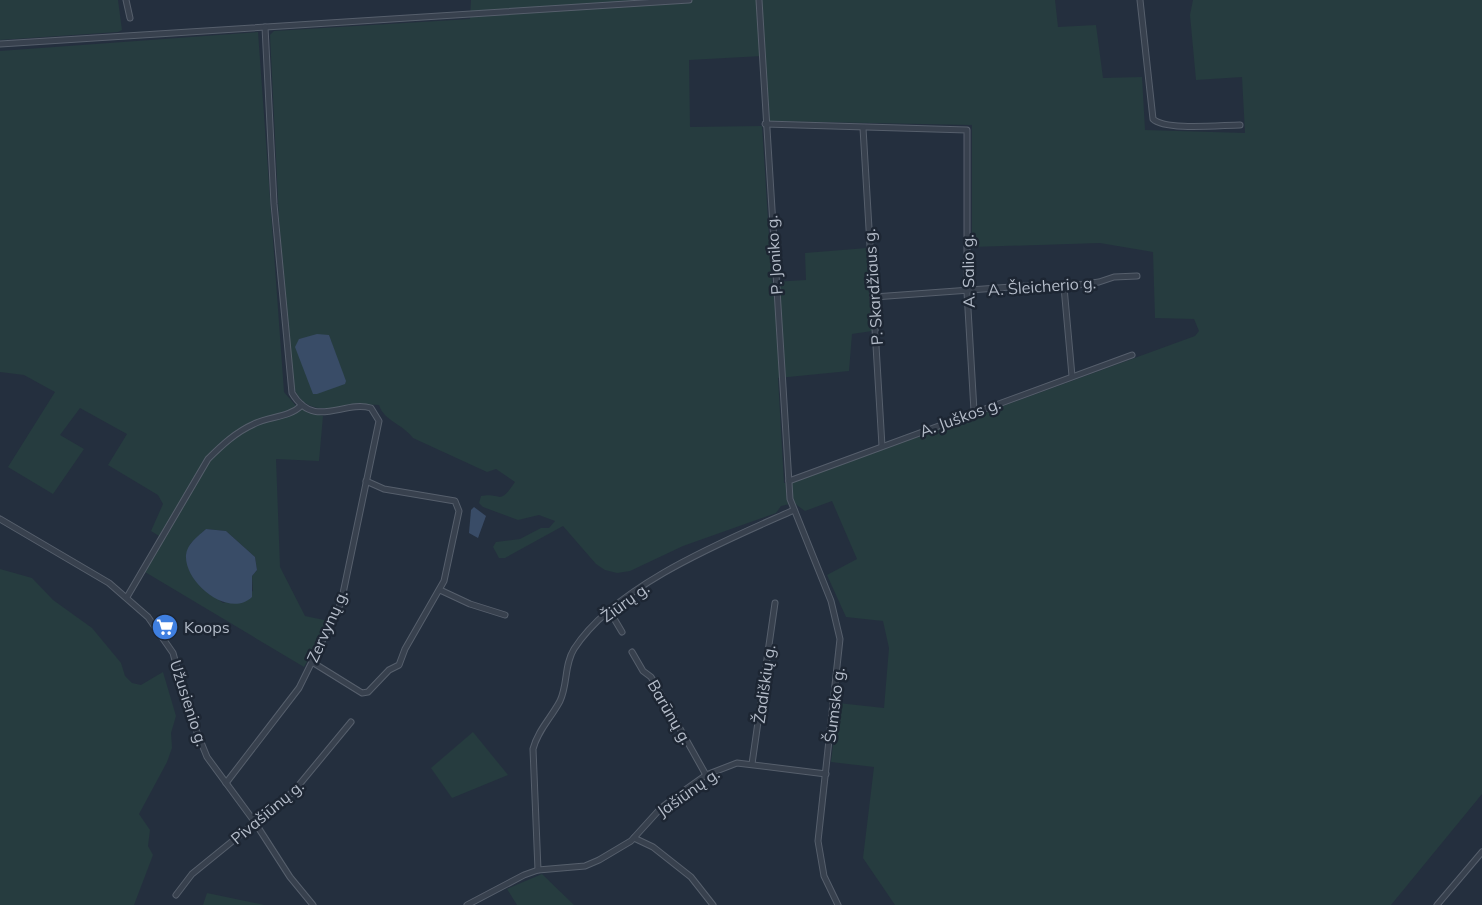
<svg xmlns="http://www.w3.org/2000/svg" width="1482" height="905" font-family="Mulish,sans-serif">
	<style>
		.green { fill: #263c3f; fill-rule: evenodd }
		.water { fill: #394c67 }
		.lines { fill: none; stroke-linecap: round; stroke-linejoin: round }
		.minor-casing { stroke: #565f6c; stroke-width: 7 }
		.minor { stroke: #38414e; stroke-width: 5 }
		.labels { text-anchor: middle; dominant-baseline: central; stroke-width: 5; stroke-linejoin: round; paint-order: stroke }
		.street-label { font-size: 16px; fill: #b4bcc9; stroke: #1d2633 }
		.poi-label { font-size: 16px; fill: #b4bcc9; stroke: #1d2633; text-anchor: start }
	</style>
	<rect width="100%" height="100%" fill="#242f3e"/>
	<g class="green">
		<path d="M0 0H118L122 30 118 32 0 40Z"/>
		<path d="M471 0H1055L1058 27 1096 25 1103 78 1142 77 1145 130 1245 133 1242 77 1196 80 1190 15 1193 0H1482V794L1391 905H895L863 858 874 767 831 762 838 703 884 708 889 648 883 621 846 617 827 575 857 559 832 501 805 511 794 503 781 506 776 513 683 546 630 571 617 573 605 570 596 564 563 526 505 558H499L493 547 496 542 520 539 541 528H549L555 521 539 515 518 520 483 507 479 503 481 496C502 492 498 507 515 482L496 469 487 472 413 438C403 424 384 421 379 405 348 402 307 424 293 386L279 219 270 35 274 31 470 19ZM762 56 767 121 972 125V247L1100 243 1153 252 1155 318 1194 319 1199 331 1195 336 794 482 784 483 778 378 849 371 852 334 872 331 867 248 805 253 806 280 772 282 762 126 690 127 689 60ZM317 335H329L345 384 299 339Z"/>
		<path d="M258 32 284 392 297 407 323 416 319 461 276 459 280 567 305 616 329 621 304 667 145 572 164 539 151 531 163 504 158 495 108 465 127 434 80 408 60 435 84 449 53 494 8 467 55 392 24 375 0 372V51ZM206 529 226 531 255 557 257 570 252 576 253 591 223 603 205 589 188 567 190 544Z"/>
		<path d="M0 569 32 578 53 600 92 628 121 663 125 676 132 683 141 685 163 672 176 716 171 733 172 748 167 762 139 814 150 830 148 846 153 855 134 905H0Z"/>
		<path d="M473 732 508 775 452 798 431 768Z"/>
		<path d="M542 874 574 905H517L507 889Z"/>
		<path d="M207 893 265 905H203Z"/>
	</g>
	<g class="water">
		<path d="M317 334 329 335 346 381 345 384 317 394H313L295 347 299 339Z"/>
		<path d="M474 507 486 516 478 538 469 533 471 510Z"/>
		<path d="M206 529 226 531 255 557 257 570 252 576V597C229 619 184 583 186 555 187 544 198 536 206 529Z"/>
	</g>
	<g class="lines">
		<defs>
			<g id="minor">
				<path d="M126 0 130 18"/>
				<path d="M759 0 790 499 831 601 840 639 818 841 824 876 838 905"/>
				<path d="M1140 0 1153 119C1165 131 1222 125 1240 125"/>
				<path d="M0 44 689 0"/>
				<path d="M765 124 967 130V292L974 411"/>
				<path d="M863 128 882 446"/>
				<path d="M1064 287 1072 376"/>
				<path d="M874 297 1025 286 1064 287 1099 282 1114 277 1137 276"/>
				<path d="M789 481 1132 355"/>
				<path d="M0 519 109 583 148 617 173 653 190 715 207 757 254 821 290 877 313 905"/>
				<path d="M440 590 470 604 505 615"/>
				<path d="M127 597 208 459C222 445 236 432 254 424 269 416 289 418 302 405"/>
				<path d="M609 610 622 632"/>
				<path d="M632 652 643 671 651 677 706 775"/>
				<path d="M312 662 362 693 368 692 389 670 399 665 405 649 444 581 459 511 455 501 384 489 366 481"/>
				<path d="M752 764 775 603"/>
				<path d="M226 783 299 688 341 603 379 421 371 408C343 400 314 430 292 393L274 204 265 27"/>
				<path d="M634 838 653 847 691 877 713 905"/>
				<path d="M538 870 533 749C538 730 551 718 560 701 568 684 564 665 574 649 615 585 727 540 794 510"/>
				<path d="M176 895 192 874 294 791 351 722"/>
				<path d="M467 905 524 875 538 870 585 866 599 860 631 841 660 809 675 797 706 775 737 763 826 774"/>
				<path d="M1437 905 1482 852"/>
			</g>
		</defs>
		<use href="#minor" class="minor-casing"/>
		<use href="#minor" class="minor"/>
	</g>
	<defs>
		<symbol id="supermarket-disc" viewBox="-11 -11 22 22"><circle r="9.5" fill="#3f7fe0" stroke="#1d2633"/><path d="M-6-5.5h2.5l.6 2H6L4.5 2H-2.5L-4.4-4H-6ZM-1.5 3.2a1.3 1.3 0 1 0 .1 0ZM3 3.2a1.3 1.3 0 1 0 .1 0Z" fill="#fff"/></symbol>
	</defs>
	<g fill-rule="evenodd">
		<use href="#supermarket-disc" x="150" y="612" width="30" height="30"/>
	</g>
	<g class="labels">
		<g class="street-label">
			<text transform="translate(774 255) rotate(-94)">P. Joniko g.</text>
			<text transform="translate(968 271) rotate(-91)">A. Salio g.</text>
			<text transform="translate(1042 286) rotate(-4)">A. Šleicherio g.</text>
			<text transform="translate(873 287) rotate(-94)">P. Skardžiaus g.</text>
			<text transform="translate(960 417) rotate(-20)">A. Juškos g.</text>
			<text transform="translate(625 602) rotate(-36)">Žiūrų g.</text>
			<text transform="translate(327 626) rotate(-66)">Zervynų g.</text>
			<text transform="translate(764 684) rotate(-82)">Žadiškių g.</text>
			<text transform="translate(189 703) rotate(72)">Užusienio g.</text>
			<text transform="translate(834 705) rotate(-83)">Šumsko g.</text>
			<text transform="translate(670 712) rotate(60)">Barūnų g.</text>
			<text transform="translate(688 792) rotate(-35)">Jašiūnų g.</text>
			<text transform="translate(267 812) rotate(-40)">Pivašiūnų g.</text>
		</g>
		<g class="poi-label">
			<text x="184" y="627">Koops</text>
		</g>
	</g>
</svg>
